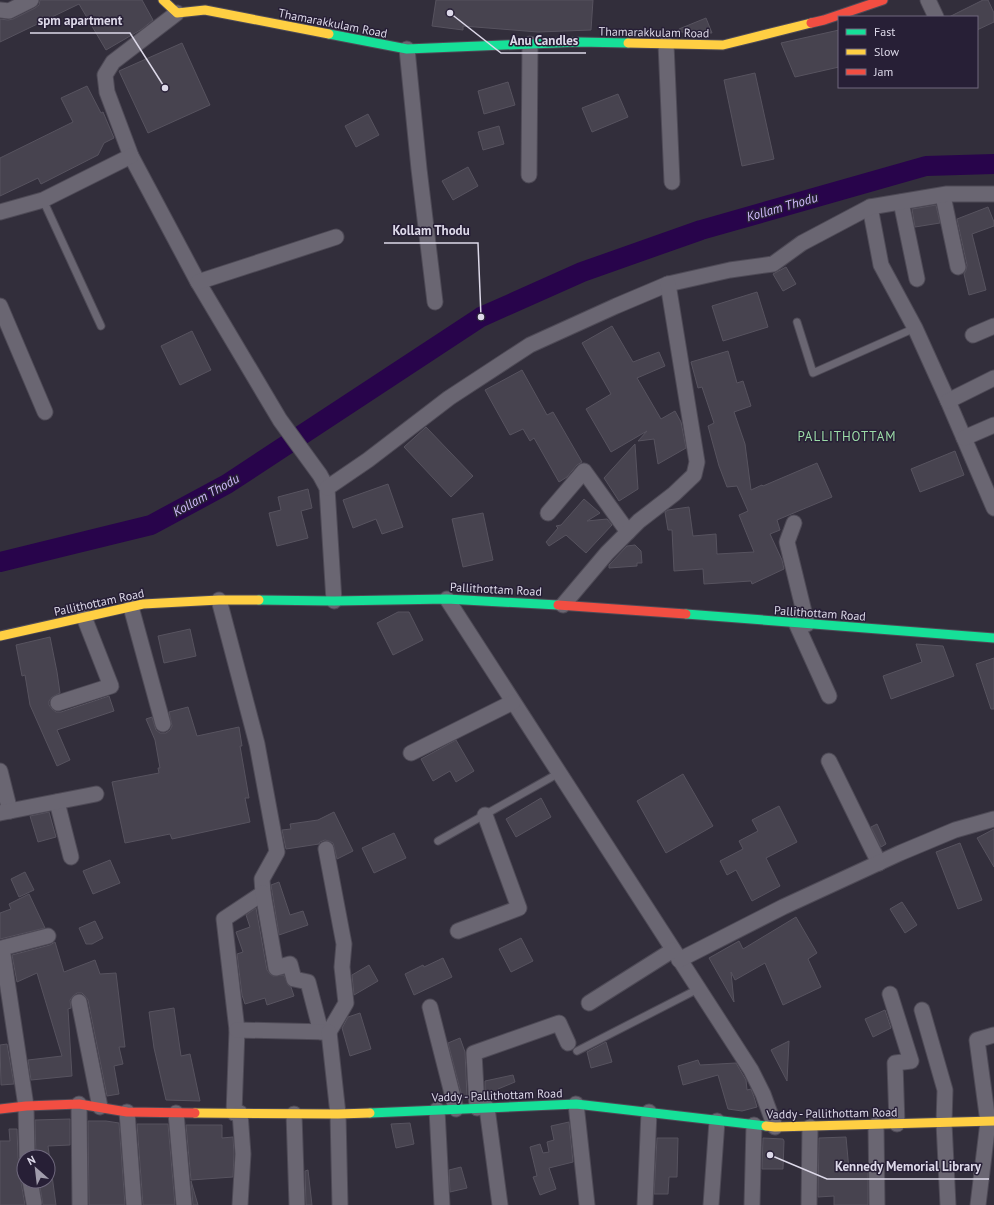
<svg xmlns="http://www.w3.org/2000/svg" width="994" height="1205" font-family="'PT Sans',sans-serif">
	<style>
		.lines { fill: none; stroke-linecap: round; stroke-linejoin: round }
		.canal { stroke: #28044b; stroke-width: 20 }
		.building { fill: #47434f; stroke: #57535f }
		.lane-casing { stroke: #4e4a56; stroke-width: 9 }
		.street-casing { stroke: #4e4a56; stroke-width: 17 }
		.fast-casing { stroke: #4e4a56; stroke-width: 11 }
		.slow-casing { stroke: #4e4a56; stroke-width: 11 }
		.jam-casing { stroke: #4e4a56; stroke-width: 11 }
		.lane { stroke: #6a6672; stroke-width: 7 }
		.street { stroke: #6a6672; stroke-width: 15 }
		.fast { stroke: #16e098; stroke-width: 9 }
		.slow { stroke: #ffcf43; stroke-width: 9 }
		.jam { stroke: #f24e42; stroke-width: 9 }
		.labels { text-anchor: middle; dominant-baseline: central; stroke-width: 3; stroke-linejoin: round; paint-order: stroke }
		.street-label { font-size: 12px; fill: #ddd9e9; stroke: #271f36 }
		.water-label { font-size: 13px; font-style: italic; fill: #ceb9fa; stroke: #271f36 }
		.neighbourhood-label { font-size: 13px; letter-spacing: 1px; fill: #9cdda7; stroke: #271f36 }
		.leader { fill: none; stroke: #ddd9e9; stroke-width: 1.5 }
		.callout-dot { fill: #ddd9e9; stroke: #271f36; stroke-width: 1.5 }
		.callout-label { font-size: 13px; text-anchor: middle; font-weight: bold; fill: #ddd9e9; stroke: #271f36; stroke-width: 3; stroke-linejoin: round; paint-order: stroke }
	</style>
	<rect width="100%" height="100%" fill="#322e3b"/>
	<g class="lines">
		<path class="canal" d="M0 562 151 525 227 484 481 317 582 272 701 230 926 166 994 164"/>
	</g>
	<g class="building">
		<path d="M40 0H142L153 20 142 29 106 50 79 4 0 42V19L8 20 13 19 35 8 39 5Z"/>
		<path d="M436 0H593L591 30 538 32 463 26V30L432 26Z"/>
		<path d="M983 0H988L994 13V22L977 30V17H949Z"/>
		<path d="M706 18 712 33 680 32 679 29Z"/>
		<path d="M839 30V67L795 77 781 43Z"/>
		<path d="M182 43 210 105 148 133 119 71Z"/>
		<path d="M755 73 774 159 742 166 724 80Z"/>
		<path d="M508 82 515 105 484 114 478 91Z"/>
		<path d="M87 86 101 113 103 112 114 138 104 143 98 155 41 184 38 178 0 196V158L73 122 61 98Z"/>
		<path d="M618 94 628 117 592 132 582 108Z"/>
		<path d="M368 114 379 135 356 147 345 126Z"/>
		<path d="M499 126 504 144 483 150 478 132Z"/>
		<path d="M468 167 478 186 453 200 442 181Z"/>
		<path d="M936 205 940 223 915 227 912 209Z"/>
		<path d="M988 207 994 222V226L972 234 986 290 969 295 964 274 966 270 967 265 957 219Z"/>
		<path d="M786 267 796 284 783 291 773 274Z"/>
		<path d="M757 292 768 327 723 341 712 306Z"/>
		<path d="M612 326 633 362 659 352 665 366 637 378 661 419 675 411 681 422 686 448 658 464 654 439 638 441 647 431 611 452 586 409 611 394 582 343Z"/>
		<path d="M192 331 211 370 180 385 161 346Z"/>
		<path d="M728 351 737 383 743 381 751 406 734 412 745 444 751 490 762 485 763 486 817 463 832 497 777 520 780 530 770 534 782 560 784 569 752 584 751 581 704 584 703 569 674 571 672 530H668L665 512 668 510 689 507 693 536 716 534 717 554 754 552 739 515 748 511 737 486 727 487 719 466 708 426 714 423 702 387 698 388 691 362Z"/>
		<path d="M522 370 547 415 553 412 582 462 577 465 567 477 559 482 534 438 530 441 523 429 510 435 485 390Z"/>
		<path d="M426 427 473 476 451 497 404 447Z"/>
		<path d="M635 444 638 489 619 501 604 478Z"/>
		<path d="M955 451 964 475 920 492 911 469Z"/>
		<path d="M388 484 403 527 382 534 376 519 353 528 343 500Z"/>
		<path d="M308 489 312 508 301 511 308 538 277 546 269 513 281 510 278 497Z"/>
		<path d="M584 499 600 513 587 521 607 519 612 525 586 553 566 535 549 546 546 542 558 528 556 526 561 525Z"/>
		<path d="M483 513 493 560 463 567 452 519Z"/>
		<path d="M635 545 641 551 642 563H637V566L609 568V565L627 546Z"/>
		<path d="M398 612H409L423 640 393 655 377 623Z"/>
		<path d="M190 629 196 656 164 663 158 636Z"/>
		<path d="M50 637 57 672 60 693 52 697 49 701V705L52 709 56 712H61L109 696 114 711 57 730 70 760 57 766 30 705 25 675 22 676 16 645Z"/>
		<path d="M916 644 943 646 954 676 891 699 883 676 922 662Z"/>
		<path d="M994 658V709H991L976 664Z"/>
		<path d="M188 707 197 736 239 727 242 746H240L249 798H245L250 822 172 839 170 834 125 843 112 782 159 773 158 768H160L155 740 146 719 152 717 156 730 160 733H166L170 730 172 726 169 712Z"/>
		<path d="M456 740 474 771 456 782 450 771 433 781 421 759Z"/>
		<path d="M683 774 713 826 666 853 637 801Z"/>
		<path d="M541 798 551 817 516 837 506 819Z"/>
		<path d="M779 806 797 842 766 858 780 886 752 901 736 870 727 875 720 861 743 849 739 841 758 831 752 820Z"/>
		<path d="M49 812 56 837 38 842 30 816Z"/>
		<path d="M334 812 353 851 337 859 333 843 329 841 325 840 320 842 319 844 286 849 282 830 291 829 290 824 318 820Z"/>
		<path d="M877 824 886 844 881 847 871 827Z"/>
		<path d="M994 829V867L977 838Z"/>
		<path d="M394 833 406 858 374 873 362 848Z"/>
		<path d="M960 843 982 900 958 909 936 852Z"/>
		<path d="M110 860 120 883 93 894 83 871Z"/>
		<path d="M25 872 34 890 19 897 11 879Z"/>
		<path d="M279 882 290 915 303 911 308 925 279 935 271 885Z"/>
		<path d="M29 894 45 928 0 939V913L11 909 9 904Z"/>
		<path d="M902 902 917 925 905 933 890 909Z"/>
		<path d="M256 908 267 970 270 974 273 976 284 975 288 985 291 987 294 996 267 1005 265 998 245 1004 242 995 237 954 243 952 236 932 250 927 246 915Z"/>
		<path d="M796 917 817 953 808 959 821 987 783 1005 765 963 735 980 731 972 734 1002 709 958 739 941 743 949Z"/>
		<path d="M95 921 103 938 92 944H86L79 928Z"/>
		<path d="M521 938 533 961 511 972 499 949Z"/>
		<path d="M55 942 64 972 95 960 100 974 116 973 125 1047H119L123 1064 114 1066 119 1094 107 1096 88 1000 85 996 82 993H77L73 996 70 1000 71 1008 68 1009 72 1076 31 1080 28 1060 62 1056 37 973 17 982 12 955 50 945Z"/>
		<path d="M443 958 452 977 414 995 405 974 423 965 424 967Z"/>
		<path d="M369 965 378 981 354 995 352 975Z"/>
		<path d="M174 1008 181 1056 190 1054 200 1101 166 1100 154 1048 149 1012Z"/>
		<path d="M885 1010 891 1028 873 1037 865 1019Z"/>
		<path d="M360 1013 371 1049 350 1056 342 1028 348 1017Z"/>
		<path d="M460 1038 465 1052 467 1097H462L448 1043Z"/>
		<path d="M789 1041 787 1081 771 1050Z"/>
		<path d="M606 1042 612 1062 591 1068 587 1052Z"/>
		<path d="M7 1044 14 1084 1 1085 0 1045Z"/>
		<path d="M698 1060 700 1065 736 1063 746 1080 747 1090 751 1089 754 1097 757 1107 742 1111 728 1109 718 1075 683 1085 678 1066Z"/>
		<path d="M513 1075 515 1082 498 1089 499 1095 485 1096V1081Z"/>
		<path d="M70 1119V1145L48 1146 56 1205H43L39 1181H48V1157H36L35 1120Z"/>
		<path d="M88 1121H106L119 1123 125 1205H89Z"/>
		<path d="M569 1122 573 1162 549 1168 556 1189 540 1195 533 1177 537 1176 530 1147 540 1144 543 1153 549 1152 547 1142 554 1140 551 1126Z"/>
		<path d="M410 1123 414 1144 396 1148 391 1124Z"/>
		<path d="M137 1124H168L175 1205H143Z"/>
		<path d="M186 1125H222V1138L233 1137 234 1154 233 1177 191 1180Z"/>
		<path d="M9 1129H17L18 1158 20 1162 24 1165V1174L21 1178V1182L25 1205H0V1141H10Z"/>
		<path d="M846 1137 849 1170 868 1168V1205H834V1196L818 1197 819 1138Z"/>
		<path d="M657 1138H678L677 1177H669L668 1194H654Z"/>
		<path d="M763 1138 783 1139 784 1141 783 1169H762Z"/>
		<path d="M461 1167 467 1188 450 1192 449 1170Z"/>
		<path d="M308 1170 312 1205H306L305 1171Z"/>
		<path d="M191 1181 198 1205H193Z"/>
	</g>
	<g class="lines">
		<defs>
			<g id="lane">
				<path d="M43 200 101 326"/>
				<path d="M797 322 813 373 915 328"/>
				<path d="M438 841 559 773"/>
				<path d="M577 1051 698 989"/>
			</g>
			<g id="street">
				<path d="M928 0 936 17"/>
				<path d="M0 10 9 11 31 0"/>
				<path d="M177 13 113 62 105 75 107 92 131 156 198 282 280 420 320 475 327 488 334 601"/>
				<path d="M666 44 672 182"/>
				<path d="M407 49 419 169 435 302"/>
				<path d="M529 175 530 44"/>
				<path d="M943 196 958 267"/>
				<path d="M901 202 917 279"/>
				<path d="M870 207 881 265 915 328 948 401 994 508"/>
				<path d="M0 212 43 200 131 156"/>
				<path d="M198 282 336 237"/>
				<path d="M0 306 45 412"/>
				<path d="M973 335 994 326"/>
				<path d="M948 401 994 378"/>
				<path d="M964 438 994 425"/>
				<path d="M327 488 368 460 449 398 530 345 616 306 668 284 730 270 773 264 802 243 870 207 947 194H994"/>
				<path d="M548 513 584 471 628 532"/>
				<path d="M794 523 787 542 807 624"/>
				<path d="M447 599 751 1070 763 1094 775 1127"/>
				<path d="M219 600 257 744 277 852 262 879 263 893 224 919 237 1030 234 1113"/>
				<path d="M563 605 607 553 639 521 674 494 694 475 697 462 668 284"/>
				<path d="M131 607 163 724"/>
				<path d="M796 623 829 696"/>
				<path d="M58 703 111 686 84 617"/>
				<path d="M411 753 513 702"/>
				<path d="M829 761 879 863"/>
				<path d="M0 771 10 811"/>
				<path d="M57 802 71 857"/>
				<path d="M0 813 96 794"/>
				<path d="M263 893 276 968 290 964 294 979 308 982 321 1032"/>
				<path d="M458 931 519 908 485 815"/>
				<path d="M679 960 783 907 900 853 955 830 994 819"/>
				<path d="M890 994 911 1061 895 1063 897 1124"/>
				<path d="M79 1002 100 1107"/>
				<path d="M589 1003 673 950"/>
				<path d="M430 1007 456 1109"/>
				<path d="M922 1010 945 1090 944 1123 948 1205"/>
				<path d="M237 1030 329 1032 346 1003 342 967 344 944 326 849"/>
				<path d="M329 1032 338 1114 340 1205"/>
				<path d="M79 1104 80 1205"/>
				<path d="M576 1104 587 1205"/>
				<path d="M477 1108 474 1053 559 1023 568 1043"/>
				<path d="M487 1108 500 1205"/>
				<path d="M437 1110 442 1205"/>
				<path d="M127 1112 134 1205"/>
				<path d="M176 1113 184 1205"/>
				<path d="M294 1114 297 1205"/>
				<path d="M876 1125 877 1205"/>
				<path d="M27 1157 26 1106 2 948 48 936"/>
				<path d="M30 1181 34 1203"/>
				<path d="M240 1205 243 1154 240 1113"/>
				<path d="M645 1205 649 1112"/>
				<path d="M711 1205 717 1121"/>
				<path d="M752 1205 754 1125"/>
				<path d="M809 1205 810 1127"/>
				<path d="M978 1205 988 1122 977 1040 994 1035"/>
			</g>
			<g id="fast">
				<path d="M329 34 407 49 579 42 628 43"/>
				<path d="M259 600 334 601 447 599 558 605"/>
				<path d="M686 614 994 638"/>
				<path d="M370 1113 576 1104 766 1126"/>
			</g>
			<g id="slow">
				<path d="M163 0 177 13 205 10 329 34"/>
				<path d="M628 43 723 45 811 23"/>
				<path d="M0 636 143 604 219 600H259"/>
				<path d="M195 1113 338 1114 370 1113"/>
				<path d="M766 1126 775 1127 994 1121"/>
			</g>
			<g id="jam">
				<path d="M811 23 824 20 883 0"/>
				<path d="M558 605 686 614"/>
				<path d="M0 1109 26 1106 79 1104 127 1112 195 1113"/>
			</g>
		</defs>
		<use href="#lane" class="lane-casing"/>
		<use href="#street" class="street-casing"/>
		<use href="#fast" class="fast-casing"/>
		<use href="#slow" class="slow-casing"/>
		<use href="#jam" class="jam-casing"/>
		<use href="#lane" class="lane"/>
		<use href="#street" class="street"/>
		<use href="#fast" class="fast"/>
		<use href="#slow" class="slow"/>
		<use href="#jam" class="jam"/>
	</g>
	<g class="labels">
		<g class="street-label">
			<text transform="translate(333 23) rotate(11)">Thamarakkulam Road</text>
			<text transform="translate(654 32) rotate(1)">Thamarakkulam Road</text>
			<text transform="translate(496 589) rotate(3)">Pallithottam Road</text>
			<text transform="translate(99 602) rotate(-12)">Pallithottam Road</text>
			<text transform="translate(820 613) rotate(4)">Pallithottam Road</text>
			<text transform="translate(497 1095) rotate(-2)">Vaddy - Pallithottam Road</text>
			<text transform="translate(832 1113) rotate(-1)">Vaddy - Pallithottam Road</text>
		</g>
		<g class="water-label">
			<text transform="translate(782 207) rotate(-16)">Kollam Thodu</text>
			<text transform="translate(206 495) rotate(-29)">Kollam Thodu</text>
		</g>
		<g class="neighbourhood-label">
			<text x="847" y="436">PALLITHOTTAM</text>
		</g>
	</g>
	<path class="leader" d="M165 88L130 33H30M450 13L501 53H586M481 317L478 243H384M770 1155L827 1179H989"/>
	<g class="callout-dot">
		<circle cx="165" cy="88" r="4"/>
		<circle cx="450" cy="13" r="4"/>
		<circle cx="481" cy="317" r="4"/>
		<circle cx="770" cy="1155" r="4"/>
	</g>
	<g class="callout-label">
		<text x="80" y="25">spm apartment</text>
		<text x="544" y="45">Anu Candles</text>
		<text x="431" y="235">Kollam Thodu</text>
		<text x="908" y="1171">Kennedy Memorial Library</text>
	</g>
	<rect x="838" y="16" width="140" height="72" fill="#271f36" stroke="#70697e"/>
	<rect x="846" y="29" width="20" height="6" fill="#16e098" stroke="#70697e"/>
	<text x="874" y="36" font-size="12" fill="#ddd9e9">Fast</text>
	<rect x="846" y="49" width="20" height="6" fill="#ffcf43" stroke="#70697e"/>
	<text x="874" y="56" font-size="12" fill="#ddd9e9">Slow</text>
	<rect x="846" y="69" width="20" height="6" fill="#f24e42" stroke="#70697e"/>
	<text x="874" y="76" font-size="12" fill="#ddd9e9">Jam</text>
	<g transform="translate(36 1169) rotate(332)"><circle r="19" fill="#271f36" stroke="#70697e"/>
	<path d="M0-3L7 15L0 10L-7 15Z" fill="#a19dac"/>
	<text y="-6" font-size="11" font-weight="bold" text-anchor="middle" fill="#ddd9e9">N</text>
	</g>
</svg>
